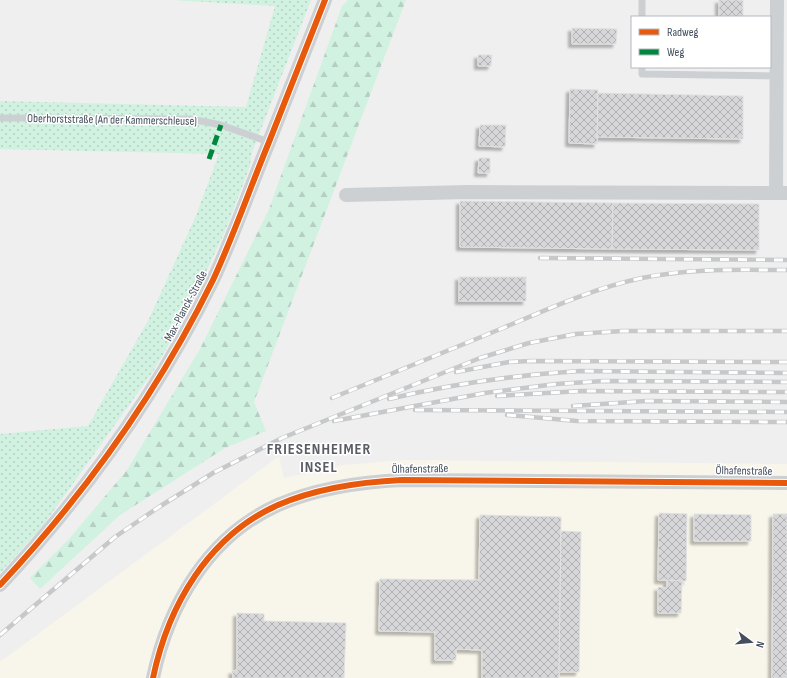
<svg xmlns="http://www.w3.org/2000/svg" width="787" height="678" font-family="'Sofia Sans Condensed',sans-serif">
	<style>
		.commercial { fill: #f8f5ea }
		.grass { fill: url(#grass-dots) }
		.forest { fill: url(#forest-firs) }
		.building { fill: url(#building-cross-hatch); stroke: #e1e1e2; filter: url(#shadow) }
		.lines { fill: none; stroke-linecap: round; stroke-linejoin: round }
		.service { stroke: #cdd0d3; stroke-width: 7 }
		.minor { stroke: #cdd0d3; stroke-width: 14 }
		.rail-casing { stroke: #c6c8ca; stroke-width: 4.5 }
		.rail { stroke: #fff; stroke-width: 3; stroke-dasharray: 9; stroke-linecap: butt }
		.quiet { stroke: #00873e; stroke-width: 5; stroke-dasharray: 10 5; stroke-linecap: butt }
		.cycleway-casing { stroke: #fff; stroke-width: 8 }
		.cycleway { stroke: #e8590c; stroke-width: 6 }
		.labels { text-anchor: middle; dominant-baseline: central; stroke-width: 3; stroke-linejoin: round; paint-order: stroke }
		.street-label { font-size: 12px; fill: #444e5d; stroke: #fff }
		.district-label { font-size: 16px; font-weight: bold; letter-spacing: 1px; fill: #5a5d64; stroke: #fff }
	</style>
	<defs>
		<pattern id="grass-dots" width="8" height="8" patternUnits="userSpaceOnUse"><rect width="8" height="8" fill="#d1f1e1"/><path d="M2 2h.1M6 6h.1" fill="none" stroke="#b5d0c3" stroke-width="1.8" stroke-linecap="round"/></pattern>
		<pattern id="forest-firs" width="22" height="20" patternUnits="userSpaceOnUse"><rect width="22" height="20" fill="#d1f1e1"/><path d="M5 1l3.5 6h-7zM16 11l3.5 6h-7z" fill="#b5d0c3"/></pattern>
		<pattern id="building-cross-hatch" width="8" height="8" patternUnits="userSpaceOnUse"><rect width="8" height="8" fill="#d7d7d9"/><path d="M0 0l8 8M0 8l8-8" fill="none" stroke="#b0b1b3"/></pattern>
		<filter id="shadow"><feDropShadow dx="-3.5" dy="3.5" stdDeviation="1" flood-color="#0004"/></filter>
	</defs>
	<rect width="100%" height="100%" fill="#f0efef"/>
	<path class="commercial" d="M279 456 284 478 343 465 406 460 787 464V678H0V662Z"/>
	<path class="grass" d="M172 0H311L251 155 250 166 226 229 188 311 154 370 42 527 0 573V434L88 426 149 319 195 218 219 154 0 149V101L246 107 275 6Z"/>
	<path class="forest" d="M348 0H406L254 402 266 431 225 448 120 515 40 589 30 578 69 539 127 470 200 349 269 209 342 6Z"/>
	<g class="building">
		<rect x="719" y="0" width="24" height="17"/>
		<path d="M572 28 617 29 616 44H572Z"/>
		<path d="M478 55H492L491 66H478Z"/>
		<path d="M570 89 598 90 597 144 569 143Z"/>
		<path d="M598 93 743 96V139L597 137Z"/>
		<path d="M480 125H506L505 147 479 146Z"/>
		<path d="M479 158H490V173H478Z"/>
		<path d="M460 201 613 203 612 249 460 247Z"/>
		<path d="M613 203 759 204V250L612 249Z"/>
		<rect x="459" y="277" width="67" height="24"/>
		<path d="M659 513 687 514 686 581 658 580Z"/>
		<path d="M694 514 751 515V541H694Z"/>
		<path d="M773 514H787V678H772Z"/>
		<path d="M480 515 561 517 559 678H482V650L456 649V660H435V632L379 631 380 579 479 580Z"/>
		<path d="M561 531 581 532 579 672H559Z"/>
		<path d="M667 580 682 581 681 613H658V587L667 588Z"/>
		<path d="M237 613 264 614V621L346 623 344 678H233L232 671 237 670Z"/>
	</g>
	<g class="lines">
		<g class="service">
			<path d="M642 17V0"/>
			<path d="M642 67V74L777 76"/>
			<path d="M0 118 191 119 221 125 269 142"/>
		</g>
		<g class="minor">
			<path d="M776 193 777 0"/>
			<path d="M346 195 468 192 787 193"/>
			<path d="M0 585C85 494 158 392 213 280 234 235 250 188 269 142 288 95 306 47 325 0"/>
			<path d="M153 678C168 606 208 536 278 505 317 488 360 482 402 480L787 483"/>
		</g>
		<defs>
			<g id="rail">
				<path d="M540 258 787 260"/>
				<path d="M456 372 509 362 531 361 787 362"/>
				<path d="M497 396 581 391 787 392"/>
				<path d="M332 398C389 375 446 351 503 328 548 309 594 288 642 278 690 268 739 270 787 270"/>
				<path d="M389 399C451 384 516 375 580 371L787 373"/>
				<path d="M573 406 646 401 787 402"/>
				<path d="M415 410 787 412"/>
				<path d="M507 415 577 421 787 422"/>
				<path d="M334 421 485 393 556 384 604 381 787 382"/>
				<path d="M0 635 115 537 159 507 213 473 282 438 480 358 529 343 576 334 622 331H787"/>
			</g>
		</defs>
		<use href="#rail" class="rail-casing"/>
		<use href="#rail" class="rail"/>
		<path class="quiet" d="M209 159 221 125"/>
		<defs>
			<g id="cycleway">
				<path d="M0 585C85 494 158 392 213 280 234 235 250 188 269 142 288 95 306 47 325 0"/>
				<path d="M153 678C168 606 208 536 278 505 317 488 360 482 402 480L787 483"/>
			</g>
		</defs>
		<use href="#cycleway" class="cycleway-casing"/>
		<use href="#cycleway" class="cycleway"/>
	</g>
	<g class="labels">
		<g class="street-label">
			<text transform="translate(112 120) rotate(1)">Oberhorststraße (An der Kammerschleuse)</text>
			<text transform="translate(186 306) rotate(-62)">Max-Planck-Straße</text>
			<text transform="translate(420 469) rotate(-1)">Ölhafenstraße</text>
			<text transform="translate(744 471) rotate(1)">Ölhafenstraße</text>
		</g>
		<g class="district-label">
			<text x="319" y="449">FRIESENHEIMER<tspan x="319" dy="18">INSEL</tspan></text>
		</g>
	</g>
	<rect x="631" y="16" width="140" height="52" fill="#ffffff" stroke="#b4b8be"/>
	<rect x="639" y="29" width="20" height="6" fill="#e8590c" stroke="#b4b8be"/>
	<text x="667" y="36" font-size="12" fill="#444e5d">Radweg</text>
	<rect x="639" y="49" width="20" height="6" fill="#00873e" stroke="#b4b8be"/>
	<text x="667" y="56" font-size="12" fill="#444e5d">Weg</text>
	<g transform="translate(751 642) rotate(106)" stroke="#ffffff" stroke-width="3" paint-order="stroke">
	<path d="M0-3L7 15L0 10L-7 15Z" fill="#444e5d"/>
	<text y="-6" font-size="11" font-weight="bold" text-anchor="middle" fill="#444e5d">N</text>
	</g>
</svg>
